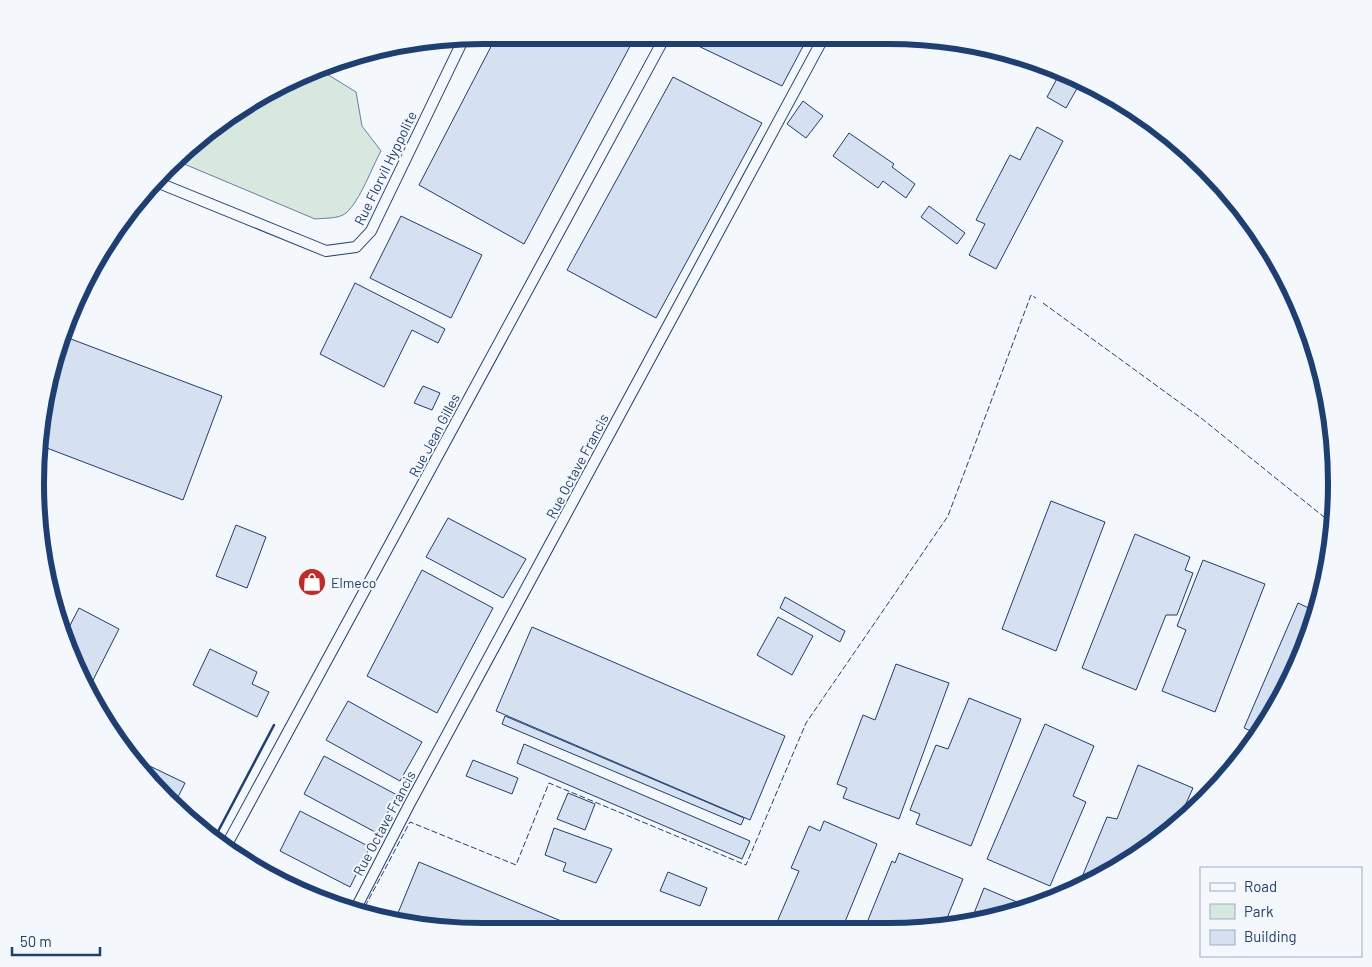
<svg xmlns="http://www.w3.org/2000/svg" width="1372" height="967" font-family="Barlow,sans-serif">
	<style>
		.green { fill: #d7e8df; stroke: #687fa3 }
		.building { fill: #d5e0f0; stroke: #1d3f73 }
		.lines { fill: none; stroke-linecap: round; stroke-linejoin: round }
		.street-casing { stroke: #1d3f73; stroke-width: 12 }
		.street { stroke: #f4f7fb; stroke-width: 10 }
		.fence { stroke: #1d3f73; stroke-width: 1; stroke-dasharray: 6 2.5; stroke-linecap: butt }
		.wall { stroke: #1d3f73; stroke-width: 2.5 }
		.labels { text-anchor: middle; dominant-baseline: central; stroke-width: 4; stroke-linejoin: round; paint-order: stroke }
		.street-label { font-size: 14px; fill: #1d3f73; stroke: #f4f7fb }
		.poi-label { font-size: 14px; fill: #1d3f73; stroke: #f4f7fb; text-anchor: start }
		.rim { fill: none; stroke: #1d3f73; stroke-width: 6 }
	</style>
	<rect width="100%" height="100%" fill="#f4f7fb"/>
	<path class="green" d="M322 71 356 92 362 126 381 151C372 167 360 201 346 213 339 219 324 218 315 219L177 161 235 110Z"/>
	<g class="building">
		<path d="M497 35H636L524 244 419 185Z"/>
		<path d="M696 35H809L782 86 692 43Z"/>
		<path d="M1059 75 1080 83 1066 108 1047 97Z"/>
		<path d="M673 77 762 123 656 318 567 270Z"/>
		<path d="M803 101 823 116 806 138 787 124Z"/>
		<path d="M1037 127 1063 141 996 269 969 255 985 224 976 220 1010 155 1020 160Z"/>
		<path d="M849 133 894 164 892 167 915 184 906 198 883 181 878 188 833 156Z"/>
		<path d="M929 206 965 233 957 244 921 217Z"/>
		<path d="M401 216 482 255 451 318 370 278Z"/>
		<path d="M355 283 445 329 438 343 412 330 384 387 320 354Z"/>
		<path d="M63 336 222 396 183 500 39 445V425Z"/>
		<path d="M423 386 440 393 432 410 414 403Z"/>
		<path d="M1051 501 1105 522 1056 651 1002 629Z"/>
		<path d="M448 518 526 559 503 598 426 557Z"/>
		<path d="M236 525 266 537 247 588 216 576Z"/>
		<path d="M1135 534 1190 557 1185 570 1193 573 1177 615H1166L1136 690 1082 668Z"/>
		<path d="M1203 560 1265 584 1215 712 1162 691 1186 630 1177 626Z"/>
		<path d="M422 570 493 608 437 713 367 676Z"/>
		<path d="M785 597 845 631 840 642 780 608Z"/>
		<path d="M1298 603 1317 612 1291 682 1258 734 1244 728Z"/>
		<path d="M79 608 119 629 91 684 80 678 65 635Z"/>
		<path d="M778 617 813 636 792 675 757 655Z"/>
		<path d="M532 627 785 736 750 820 496 711Z"/>
		<path d="M210 649 257 672 252 684 269 692 257 717 193 685Z"/>
		<path d="M896 664 949 683 899 819 843 798 847 788 837 784 863 715 875 720Z"/>
		<path d="M969 698 1021 719 971 846 916 824 920 814 910 810 936 745 948 749Z"/>
		<path d="M348 701 422 742 400 781 326 740Z"/>
		<path d="M505 716 744 818 741 825 502 724Z"/>
		<path d="M1045 724 1094 746 1073 796 1086 802 1050 886 987 859Z"/>
		<path d="M524 744 750 841 742 859 517 763Z"/>
		<path d="M324 756 397 795 377 833 304 794Z"/>
		<path d="M131 757 185 783 174 805 146 779Z"/>
		<path d="M473 760 518 778 512 794 466 776Z"/>
		<path d="M1138 765 1193 788 1176 826 1087 886 1077 889 1107 817 1117 819Z"/>
		<path d="M568 793 595 804 585 830 557 819Z"/>
		<path d="M300 811 370 847 350 887 280 851Z"/>
		<path d="M824 821 877 844 842 929H774L799 871 791 868 809 826 820 831Z"/>
		<path d="M554 828 612 849 596 883 563 871 566 863 545 855Z"/>
		<path d="M899 853 963 879 943 928 873 929 866 925 892 861 895 863Z"/>
		<path d="M419 862 583 930 454 931 432 927 398 913Z"/>
		<path d="M668 872 707 888 700 906 660 891Z"/>
		<path d="M984 888 1024 905 971 921Z"/>
	</g>
	<g class="lines">
		<defs>
			<g id="street">
				<path d="M154 181 326 251 356 247 371 231 464 38"/>
				<path d="M225 848 666 35"/>
				<path d="M354 912 409 805 825 35"/>
			</g>
		</defs>
		<use href="#street" class="street-casing"/>
		<use href="#street" class="street"/>
		<g class="fence">
			<path d="M1043 303 1201 418 1334 525"/>
			<path d="M361 914 410 822 516 865 549 783 746 865 806 723 948 516 1031 295 1036 298"/>
		</g>
		<path class="wall" d="M213 841 274 725"/>
	</g>
	<defs>
		<symbol id="shop-disc" viewBox="-11 -11 22 22"><circle r="9.5" fill="#c62828" stroke="#f4f7fb"/><path d="M-5-2.5h2.3a2.7 3.5 0 0 1 5.4 0H5L5.5 6h-11ZM-1.5-2.5h3a1.5 2.3 0 0 0-3 0Z" fill="#fff"/></symbol>
	</defs>
	<g fill-rule="evenodd">
		<use href="#shop-disc" x="296" y="566" width="32" height="32"/>
	</g>
	<g class="labels">
		<g class="street-label">
			<text transform="translate(385 168) rotate(-64)">Rue Florvil Hyppolite</text>
			<text transform="translate(434 435) rotate(-62)">Rue Jean Gilles</text>
			<text transform="translate(577 466) rotate(-62)">Rue Octave Francis</text>
			<text transform="translate(384 823) rotate(-62)">Rue Octave Francis</text>
		</g>
		<g class="poi-label">
			<text x="331" y="582">Elmeco</text>
		</g>
	</g>
	<path d="M0 0H1372V967H0ZM483 44H889A439 439 0 0 1 1328 483V484A439 439 0 0 1 889 923H483A439 439 0 0 1 44 484V483A439 439 0 0 1 483 44Z" fill="#f4f7fb" fill-rule="evenodd"/>
	<path class="rim" d="M483 44H889A439 439 0 0 1 1328 483V484A439 439 0 0 1 889 923H483A439 439 0 0 1 44 484V483A439 439 0 0 1 483 44Z"/>
	<rect x="1200" y="867" width="162" height="90" fill="#f4f7fb" stroke="#9eadc5"/>
	<rect x="1210" y="883" width="25" height="8" fill="#f4f7fb" stroke="#9eadc5"/>
	<text x="1244" y="892" font-size="15" fill="#1d3f73">Road</text>
	<rect x="1210" y="904" width="25" height="15" fill="#d7e8df" stroke="#9eadc5"/>
	<text x="1244" y="917" font-size="15" fill="#1d3f73">Park</text>
	<rect x="1210" y="930" width="25" height="15" fill="#d5e0f0" stroke="#9eadc5"/>
	<text x="1244" y="942" font-size="15" fill="#1d3f73">Building</text>
	<path d="M12 947v8h88v-8" fill="none" stroke="#1d3f73" stroke-width="2.5"/>
	<text x="20" y="947" font-size="15" fill="#1d3f73" stroke="#f4f7fb" stroke-width="4" paint-order="stroke">50 m</text>
</svg>
